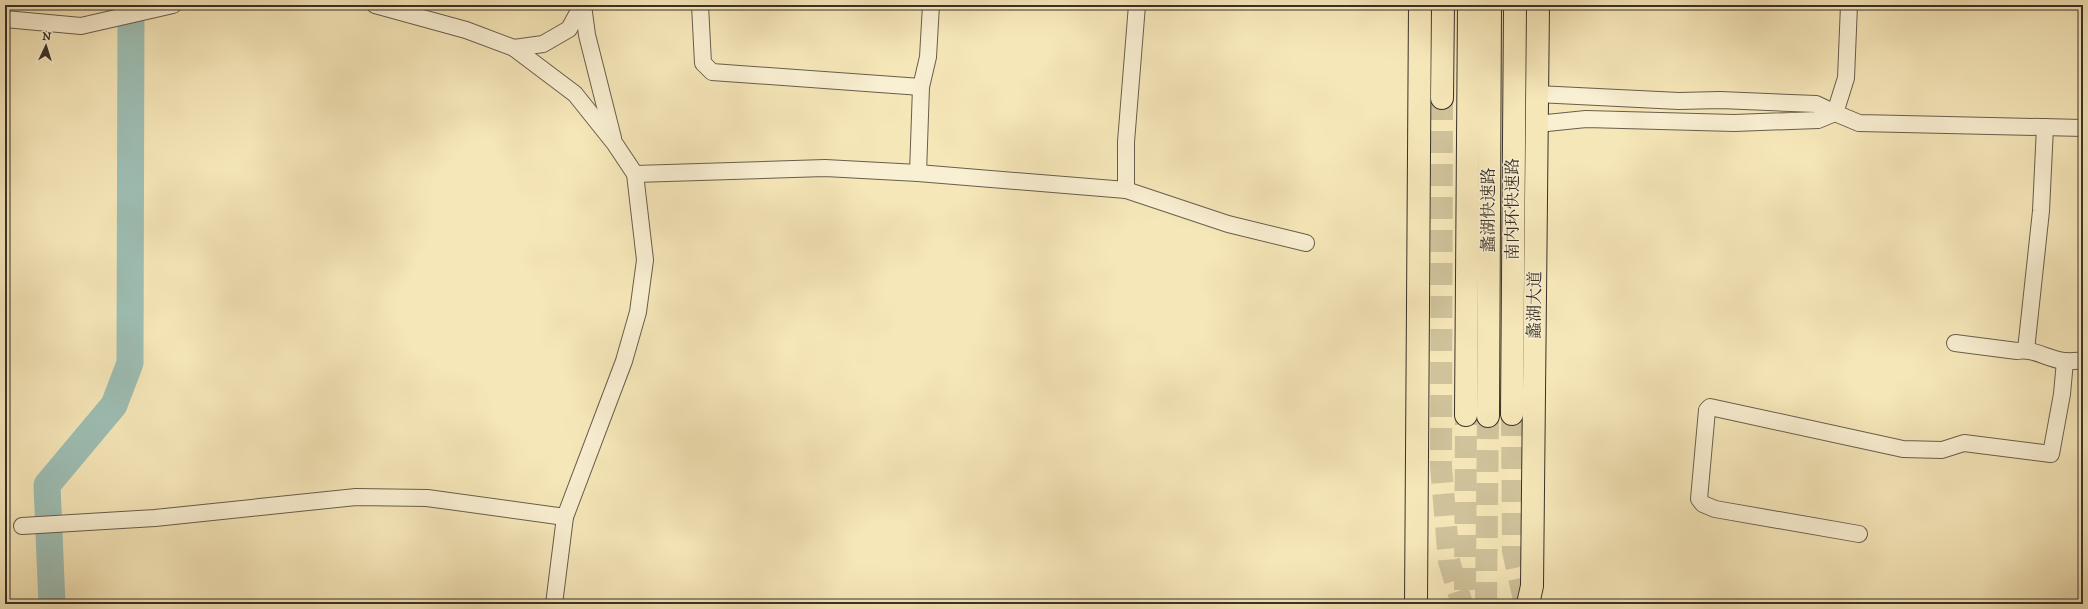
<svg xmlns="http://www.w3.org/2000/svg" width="2088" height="609" font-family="'IM FELL DW Pica','Noto Serif SC',serif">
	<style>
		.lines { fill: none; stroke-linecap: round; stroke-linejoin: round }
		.river { stroke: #9ebfb5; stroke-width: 27 }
		.highway-tunnel { stroke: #d0c39c; stroke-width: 22; stroke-dasharray: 22 11; stroke-linecap: butt }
		.street-casing { stroke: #685e4c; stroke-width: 18 }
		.primary-casing { stroke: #393127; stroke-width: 24 }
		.highway-casing { stroke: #393127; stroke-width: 24 }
		.street { stroke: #f9efd2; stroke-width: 16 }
		.primary { stroke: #f6e7b9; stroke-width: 22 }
		.highway { stroke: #f6e7b9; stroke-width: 22 }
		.labels { text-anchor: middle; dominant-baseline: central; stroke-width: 3; stroke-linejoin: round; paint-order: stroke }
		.street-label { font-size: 17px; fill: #393127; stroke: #f9efd2 }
	</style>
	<rect width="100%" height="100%" fill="#f6e7b9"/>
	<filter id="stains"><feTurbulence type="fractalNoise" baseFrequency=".005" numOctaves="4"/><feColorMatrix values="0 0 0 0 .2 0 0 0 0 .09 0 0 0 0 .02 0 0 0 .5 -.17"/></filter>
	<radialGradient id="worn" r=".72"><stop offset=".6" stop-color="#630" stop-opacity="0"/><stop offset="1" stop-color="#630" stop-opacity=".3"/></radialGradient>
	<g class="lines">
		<path class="river" d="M52 604 47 485 114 405 130 363 131 5"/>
		<g class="highway-tunnel">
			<path d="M1442 98 1441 466 1449 561 1462 604"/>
			<path d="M1512 414 1513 551 1525 604"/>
			<path d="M1465 590 1466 415"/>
			<path d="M1486 604 1488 416"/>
		</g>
		<defs>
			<g id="street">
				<path d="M375 5 466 30 514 48 575 94 615 144 635 174 645 260 638 312 624 361 565 517 554 604"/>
				<path d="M583 5 587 35 613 138"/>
				<path d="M700 5 703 63 712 72 921 87"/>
				<path d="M1849 5 1846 78 1835 113 1859 123 2083 128"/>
				<path d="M5 19 81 26 173 5"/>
				<path d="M514 48 543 44 569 29 582 5"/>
				<path d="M1537 124 1586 119 1734 123 1818 120 1835 113 1816 104 1720 100 1679 101 1537 94"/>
				<path d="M918 173 921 87 928 57 931 5"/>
				<path d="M635 174 825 168 918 173 1126 190 1228 224 1306 243"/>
				<path d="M1126 190V142L1137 5"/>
				<path d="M1955 343 2017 351C2034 348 2047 359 2064 361 2070 362 2076 360 2083 361"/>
				<path d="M2026 350 2041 211 2045 127"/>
				<path d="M22 526 155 518 356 497 427 498 565 517"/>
				<path d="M1859 534 1715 509 1703 504 1699 499 1707 410 1710 407 1903 449 1942 450 1964 443 2051 454 2062 394 2065 361"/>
			</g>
			<g id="primary">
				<path d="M1416 604 1420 5"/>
				<path d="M1528 604 1532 586 1538 5"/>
			</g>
			<g id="highway">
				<path d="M1442 98 1443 5"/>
				<path d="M1512 414 1515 5"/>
				<path d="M1466 415 1469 5"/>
				<path d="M1488 416 1490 5"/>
			</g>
		</defs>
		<use href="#street" class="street-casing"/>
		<use href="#primary" class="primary-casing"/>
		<use href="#highway" class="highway-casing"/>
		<use href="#street" class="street"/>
		<use href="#primary" class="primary"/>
		<use href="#highway" class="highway"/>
	</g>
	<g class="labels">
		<g class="street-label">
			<text transform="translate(1513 209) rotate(-90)">南内环快速路</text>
			<text transform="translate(1489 210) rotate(-90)">蠡湖快速路</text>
			<text transform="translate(1535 305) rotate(-89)">蠡湖大道</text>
		</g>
	</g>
	<rect width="2088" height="609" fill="none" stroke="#f6e7b9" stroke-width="20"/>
	<rect x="6" y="6" width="2076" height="597" fill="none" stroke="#393127" stroke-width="2"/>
	<rect x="10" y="10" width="2068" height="589" fill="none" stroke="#393127"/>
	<g transform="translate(46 46) rotate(4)" stroke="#f9efd2" stroke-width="3" paint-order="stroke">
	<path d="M0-3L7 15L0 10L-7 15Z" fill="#393127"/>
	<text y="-6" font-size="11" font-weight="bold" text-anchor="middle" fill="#393127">N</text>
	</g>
	<rect width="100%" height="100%" filter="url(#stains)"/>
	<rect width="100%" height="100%" fill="url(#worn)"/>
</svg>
